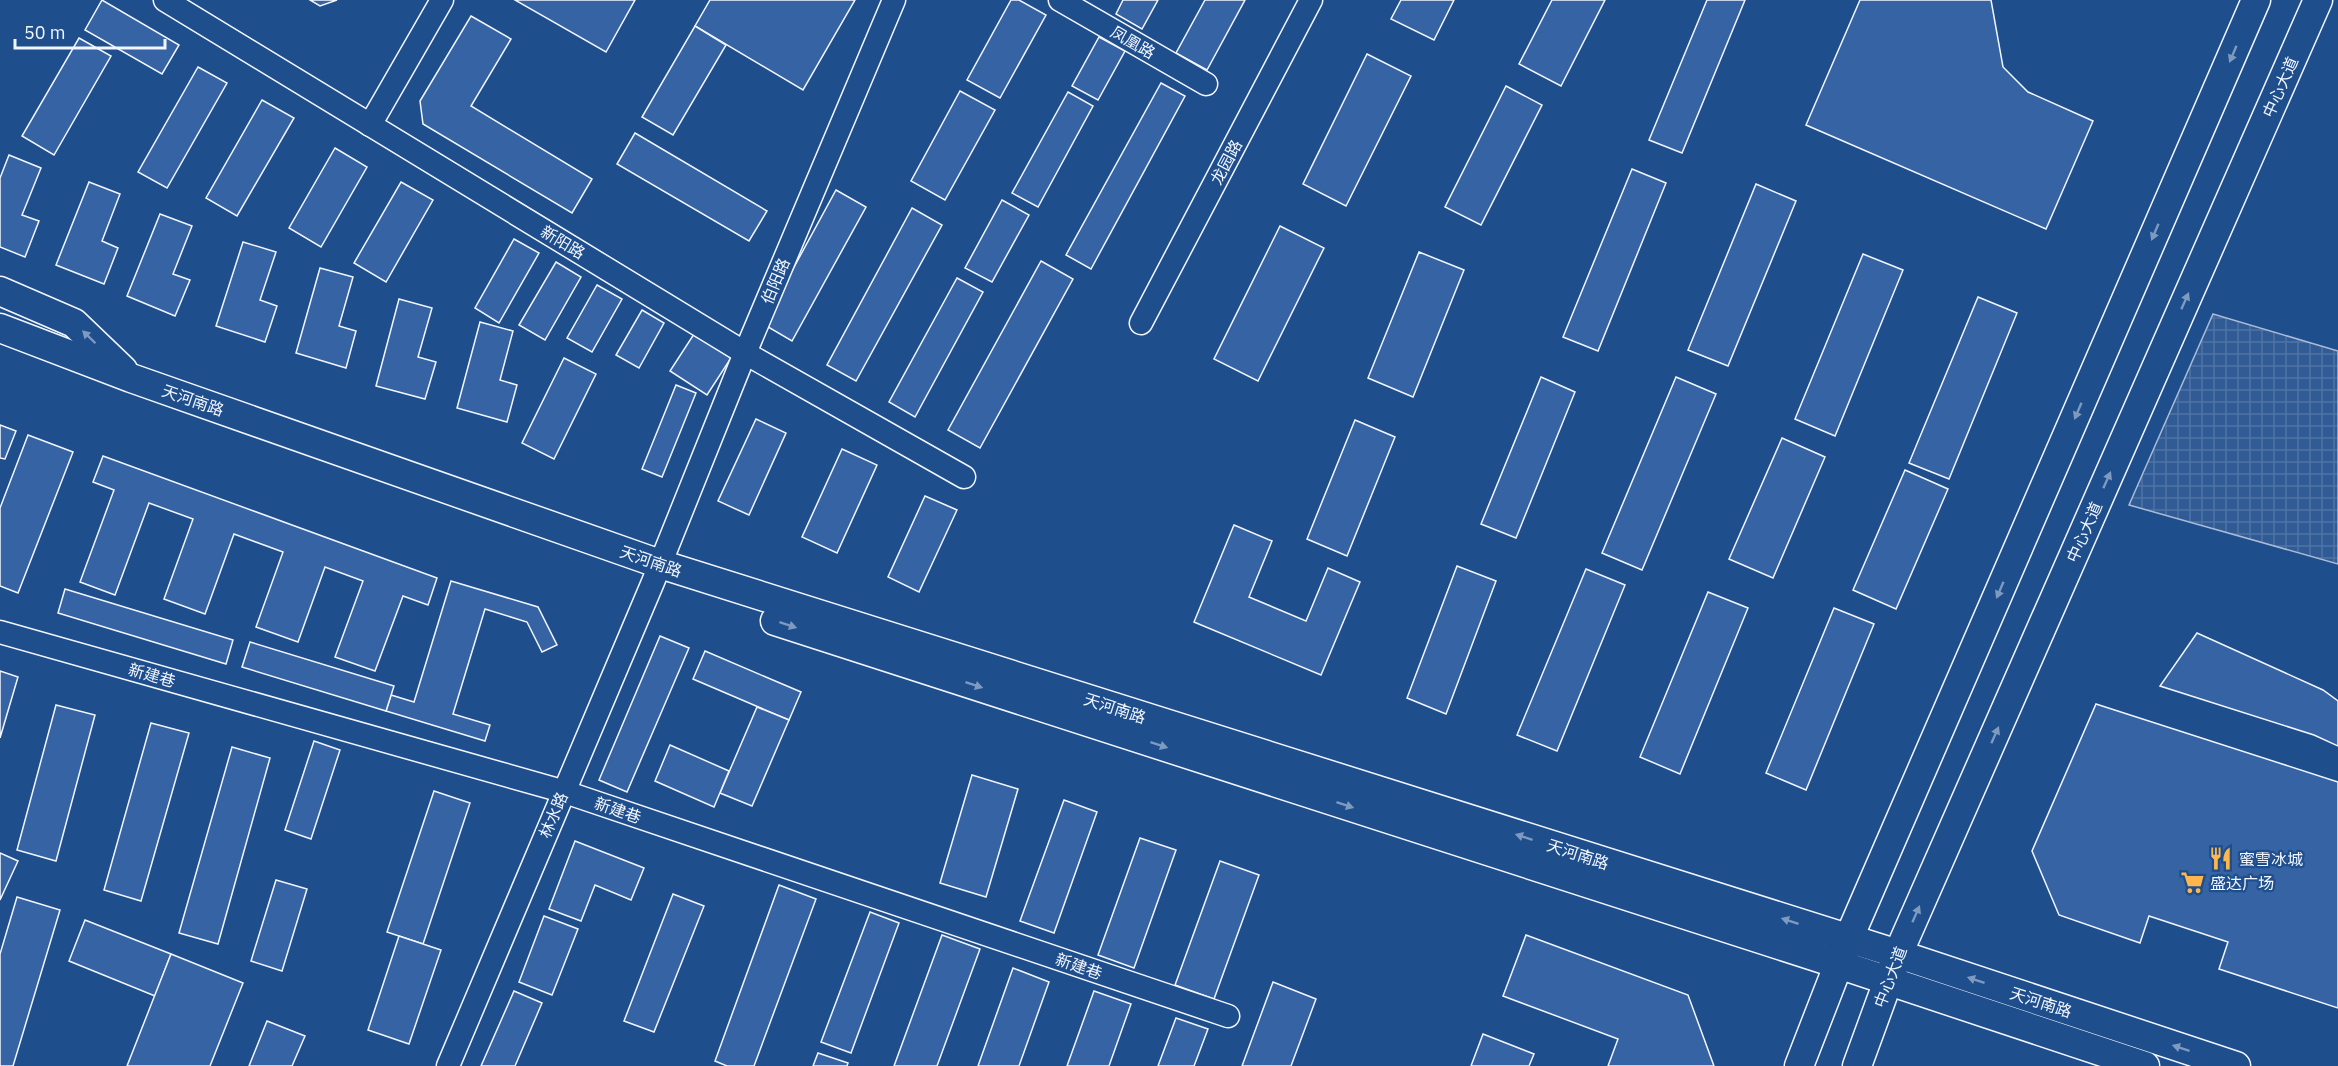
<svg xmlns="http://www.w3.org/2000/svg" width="2338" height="1066" font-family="'IBM Plex Sans','Noto Sans SC',sans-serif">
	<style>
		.plaza { fill: url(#plaza-grid); stroke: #a8bbd7; stroke-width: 1.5 }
		.building { fill: #3563a3; stroke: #f2f6ff; stroke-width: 1.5 }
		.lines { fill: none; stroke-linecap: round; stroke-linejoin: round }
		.minor-casing { stroke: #f2f6ff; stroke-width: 25 }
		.major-casing { stroke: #f2f6ff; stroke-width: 31 }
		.minor { stroke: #1f4e8c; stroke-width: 22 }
		.major { stroke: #1f4e8c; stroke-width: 28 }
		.oneway { fill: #7e9ac0 }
		.labels { text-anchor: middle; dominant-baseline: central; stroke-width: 4.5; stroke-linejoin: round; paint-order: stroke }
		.street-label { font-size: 16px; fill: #f2f6ff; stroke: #1f4e8c }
		.poi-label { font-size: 16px; fill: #f2f6ff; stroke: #1f4e8c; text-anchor: start }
	</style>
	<defs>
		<pattern id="plaza-grid" width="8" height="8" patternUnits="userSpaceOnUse" patternTransform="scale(1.5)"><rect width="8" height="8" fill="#305b95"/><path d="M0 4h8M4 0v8" fill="none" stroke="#4e73a5"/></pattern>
	</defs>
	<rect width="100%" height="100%" fill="#1f4e8c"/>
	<path class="plaza" d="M2213 314 2338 351V564L2129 505Z"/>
	<g class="building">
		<path d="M102 0 179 45 162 74 85 30Z"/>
		<path d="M310 0H337L320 6Z"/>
		<path d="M515 0H635L606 52Z"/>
		<path d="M710 0H855L803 90 695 26Z"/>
		<path d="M1011 0H1019L1046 15 1000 98 967 80Z"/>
		<path d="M1123 0H1158L1142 29 1116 14Z"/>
		<path d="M1205 0H1245L1207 70 1176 53Z"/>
		<path d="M1401 0H1454L1434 40 1391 19Z"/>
		<path d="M1552 0H1605L1561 86 1519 64Z"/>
		<path d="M1707 0H1745L1682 153 1649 140Z"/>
		<path d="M1860 0H1991L2003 67 2028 92 2093 121 2046 229 1806 125Z"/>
		<path d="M471 16 511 39 471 106 592 179 572 213 423 124 420 101Z"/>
		<path d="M695 26 726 45 673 135 642 117Z"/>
		<path d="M1099 37 1125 51 1098 100 1072 86Z"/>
		<path d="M79 38 111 56 54 155 22 136Z"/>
		<path d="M1367 54 1411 76 1346 206 1303 184Z"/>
		<path d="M198 67 227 83 167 188 138 172Z"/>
		<path d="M1161 83 1185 96 1091 269 1066 255Z"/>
		<path d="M1506 86 1542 105 1481 225 1445 207Z"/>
		<path d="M960 91 995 110 945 200 911 181Z"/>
		<path d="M1068 92 1093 106 1038 207 1012 193Z"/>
		<path d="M262 100 294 118 237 216 206 198Z"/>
		<path d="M635 133 767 211 749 241 617 164Z"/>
		<path d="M335 148 367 167 321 247 289 228Z"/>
		<path d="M9 155 41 168 22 215 39 221 25 257 0 247V178Z"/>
		<path d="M1632 169 1666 183 1598 351 1563 337Z"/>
		<path d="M89 182 120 194 102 241 118 248 104 284 56 265Z"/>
		<path d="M401 182 433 200 386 282 354 263Z"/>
		<path d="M1756 184 1796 201 1728 366 1688 350Z"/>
		<path d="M836 190 866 207 792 341 763 324Z"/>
		<path d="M1002 200 1029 215 992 282 965 268Z"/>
		<path d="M912 208 942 225 856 381 827 365Z"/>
		<path d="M160 214 192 226 173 274 190 280 175 316 127 296Z"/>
		<path d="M1280 226 1324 248 1258 381 1214 359Z"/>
		<path d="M514 239 539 253 499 323 475 308Z"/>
		<path d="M243 242 276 252 260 300 277 306 265 342 216 326Z"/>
		<path d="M1419 252 1464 270 1413 397 1368 378Z"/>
		<path d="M1863 254 1903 270 1835 436 1795 419Z"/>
		<path d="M1041 261 1073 279 980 448 948 430Z"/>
		<path d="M556 262 581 277 545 340 519 325Z"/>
		<path d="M320 268 353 277 339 326 356 331 346 368 296 353Z"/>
		<path d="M957 278 983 292 915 417 889 402Z"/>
		<path d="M597 285 622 299 592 352 567 338Z"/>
		<path d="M1978 297 2017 313 1949 479 1909 463Z"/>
		<path d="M399 299 432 308 418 357 436 362 425 399 376 386Z"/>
		<path d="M642 310 664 323 639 368 616 355Z"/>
		<path d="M480 322 513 331 500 380 517 385 507 422 457 408Z"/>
		<path d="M694 334 731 358 707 395 670 371Z"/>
		<path d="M564 358 596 374 554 459 522 443Z"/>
		<path d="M1541 377 1575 392 1516 538 1481 524Z"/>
		<path d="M1676 377 1716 394 1642 570 1602 553Z"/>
		<path d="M676 385 696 393 662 477 642 469Z"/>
		<path d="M756 419 786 433 749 515 718 501Z"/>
		<path d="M1355 420 1395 437 1347 556 1307 539Z"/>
		<path d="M0 425 16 431 5 459 0 458Z"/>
		<path d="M28 435 73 452 18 593 0 586V508Z"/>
		<path d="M1782 438 1825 457 1773 578 1729 559Z"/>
		<path d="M842 449 877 465 837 553 802 537Z"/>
		<path d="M103 456 437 578 428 605 403 596 375 671 335 657 363 581 325 567 298 642 256 627 283 552 234 534 205 614 164 599 193 519 149 503 115 595 80 582 114 490 93 482Z"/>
		<path d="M1905 470 1948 489 1896 609 1853 590Z"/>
		<path d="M925 496 957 510 919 592 888 577Z"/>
		<path d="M1234 525 1272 541 1249 597 1306 621 1328 568 1360 582 1321 675 1194 622Z"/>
		<path d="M1457 566 1496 581 1446 714 1407 698Z"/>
		<path d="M1586 569 1625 585 1557 751 1517 735Z"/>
		<path d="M451 581 538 607 557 645 542 652 527 622 485 609 453 714 490 725 485 741 386 711 391 695 414 702Z"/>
		<path d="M65 589 233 640 226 664 58 613Z"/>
		<path d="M1708 592 1748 608 1680 774 1640 757Z"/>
		<path d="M1834 608 1874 624 1806 790 1766 773Z"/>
		<path d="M2197 633 2323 690 2338 701V746L2314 735 2160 686Z"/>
		<path d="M660 636 689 648 627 792 599 780Z"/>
		<path d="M250 642 394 686 386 711 242 667Z"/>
		<path d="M705 651 801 692 789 720 693 679Z"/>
		<path d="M0 671 18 677 0 738Z"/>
		<path d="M2096 704 2338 782V1008L2219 969 2228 942 2149 916 2140 943 2059 915 2032 851Z"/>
		<path d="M56 705 95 715 56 861 17 850Z"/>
		<path d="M757 707 789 720 752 806 720 793Z"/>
		<path d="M151 723 189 733 141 901 104 890Z"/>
		<path d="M314 741 340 750 311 839 285 830Z"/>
		<path d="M670 745 729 771 714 807 655 781Z"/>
		<path d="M232 747 270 758 218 944 179 933Z"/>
		<path d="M972 775 1018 789 986 897 940 883Z"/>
		<path d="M434 791 470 803 423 944 387 932Z"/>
		<path d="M1064 800 1097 812 1054 933 1020 921Z"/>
		<path d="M1140 838 1176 850 1134 968 1098 955Z"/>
		<path d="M575 841 644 868 631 900 595 885 581 921 549 909Z"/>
		<path d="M0 853 18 861 0 900Z"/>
		<path d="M1220 861 1259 875 1214 999 1175 985Z"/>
		<path d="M276 880 307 889 282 971 251 961Z"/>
		<path d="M779 885 816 899 754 1066H727L715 1061Z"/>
		<path d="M673 894 704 906 654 1032 624 1021Z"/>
		<path d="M17 897 60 910 13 1066H0V954Z"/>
		<path d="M870 912 899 923 851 1053 821 1042Z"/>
		<path d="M544 916 578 929 552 995 519 982Z"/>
		<path d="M85 920 171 954 155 996 69 961Z"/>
		<path d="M942 935 980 949 937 1066H894Z"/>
		<path d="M1526 935 1688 995 1714 1066H1608L1618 1039 1503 996Z"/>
		<path d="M399 936 441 950 409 1044 368 1030Z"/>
		<path d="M171 954 243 983 210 1066H127Z"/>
		<path d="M1013 968 1049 982 1019 1066H978Z"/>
		<path d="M1273 982 1316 999 1291 1066H1242Z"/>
		<path d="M514 991 542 1003 515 1066H481Z"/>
		<path d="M1094 991 1131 1004 1109 1066H1067Z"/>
		<path d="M1176 1018 1208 1029 1194 1066H1158Z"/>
		<path d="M267 1021 305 1036 292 1066H249Z"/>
		<path d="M1483 1034 1534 1054 1529 1066H1471Z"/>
		<path d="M818 1053 848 1063 847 1066H813Z"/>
	</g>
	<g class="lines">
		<defs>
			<g id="minor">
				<path d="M165 0 745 353 964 477"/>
				<path d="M1060 0 1206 84"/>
				<path d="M370 125 442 0"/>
				<path d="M1141 323 1311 0"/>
				<path d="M0 632 562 791 1228 1016"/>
				<path d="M448 1066 653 582 745 353 894 0"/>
			</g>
			<g id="major">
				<path d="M0 291 74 323 123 370"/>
				<path d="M0 328 131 378 660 564 1898 954 2236 1066"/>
				<path d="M775 621 1838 964 2145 1066"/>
				<path d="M1799 1066 1848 940 2256 0"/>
				<path d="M1857 1066 1898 954 2318 0"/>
			</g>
		</defs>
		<use href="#minor" class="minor-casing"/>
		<use href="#major" class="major-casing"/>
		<use href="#minor" class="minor"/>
		<use href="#major" class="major"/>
	</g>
	<defs><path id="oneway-solid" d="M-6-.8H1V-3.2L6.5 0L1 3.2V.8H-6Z" transform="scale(1.5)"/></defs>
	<g class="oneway">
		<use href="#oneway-solid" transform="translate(2233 54) rotate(113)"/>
		<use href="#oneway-solid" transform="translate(2155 232) rotate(113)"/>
		<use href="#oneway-solid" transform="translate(2185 301) rotate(-66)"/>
		<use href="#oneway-solid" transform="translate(89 337) rotate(-136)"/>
		<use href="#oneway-solid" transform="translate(2078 411) rotate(113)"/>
		<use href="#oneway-solid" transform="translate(2107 480) rotate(-66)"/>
		<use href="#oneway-solid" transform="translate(2000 590) rotate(113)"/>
		<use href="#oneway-solid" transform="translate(788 625) rotate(18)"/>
		<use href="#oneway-solid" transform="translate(974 685) rotate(18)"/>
		<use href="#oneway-solid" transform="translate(1995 735) rotate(-66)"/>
		<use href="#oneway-solid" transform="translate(1159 745) rotate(18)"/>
		<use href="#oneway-solid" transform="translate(1345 805) rotate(18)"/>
		<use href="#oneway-solid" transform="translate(1524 837) rotate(-162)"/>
		<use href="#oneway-solid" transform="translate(1916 914) rotate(-66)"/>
		<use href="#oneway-solid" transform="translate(1790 921) rotate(-162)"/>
		<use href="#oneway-solid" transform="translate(1976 980) rotate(-162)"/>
		<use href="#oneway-solid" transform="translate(2181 1048) rotate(-162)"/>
	</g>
	<defs>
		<symbol id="restaurant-bare" viewBox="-9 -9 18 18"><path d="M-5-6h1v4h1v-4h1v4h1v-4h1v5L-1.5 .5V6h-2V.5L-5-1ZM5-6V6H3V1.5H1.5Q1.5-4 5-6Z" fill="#ffb74d" stroke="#1f4e8c" stroke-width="2.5" paint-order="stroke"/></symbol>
		<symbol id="supermarket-bare" viewBox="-9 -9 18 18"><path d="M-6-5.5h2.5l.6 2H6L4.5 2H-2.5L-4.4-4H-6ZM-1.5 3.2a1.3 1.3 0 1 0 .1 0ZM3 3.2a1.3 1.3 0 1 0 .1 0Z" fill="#ffb74d" stroke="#1f4e8c" stroke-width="2.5" paint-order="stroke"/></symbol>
	</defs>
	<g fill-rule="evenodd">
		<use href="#restaurant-bare" x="2204" y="842" width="33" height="33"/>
		<use href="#supermarket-bare" x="2176" y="866" width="33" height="33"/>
	</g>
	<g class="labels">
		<g class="street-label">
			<text transform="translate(1133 42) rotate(30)">凤凰路</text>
			<text transform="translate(2280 87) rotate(-66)">中心大道</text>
			<text transform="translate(1226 162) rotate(-62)">龙园路</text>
			<text transform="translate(563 242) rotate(31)">新阳路</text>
			<text transform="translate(775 281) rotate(-67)">伯阳路</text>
			<text transform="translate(193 400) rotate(19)">天河南路</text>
			<text transform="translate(2084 532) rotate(-66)">中心大道</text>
			<text transform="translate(651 561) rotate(19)">天河南路</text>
			<text transform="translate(152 675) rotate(16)">新建巷</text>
			<text transform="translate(1115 708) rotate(18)">天河南路</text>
			<text transform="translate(618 810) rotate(19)">新建巷</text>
			<text transform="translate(553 815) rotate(-67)">林水路</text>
			<text transform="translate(1578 854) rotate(18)">天河南路</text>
			<text transform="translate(1079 966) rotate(19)">新建巷</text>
			<text transform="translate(1890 977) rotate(-69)">中心大道</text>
			<text transform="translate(2041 1002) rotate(18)">天河南路</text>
		</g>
		<g class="poi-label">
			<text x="2239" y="859">蜜雪冰城</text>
			<text x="2210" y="883">盛达广场</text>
		</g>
	</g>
	<path d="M15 39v9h150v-9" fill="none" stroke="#f2f6ff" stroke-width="3"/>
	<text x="24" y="39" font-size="18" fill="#f2f6ff" stroke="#1f4e8c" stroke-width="4.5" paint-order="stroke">50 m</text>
</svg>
